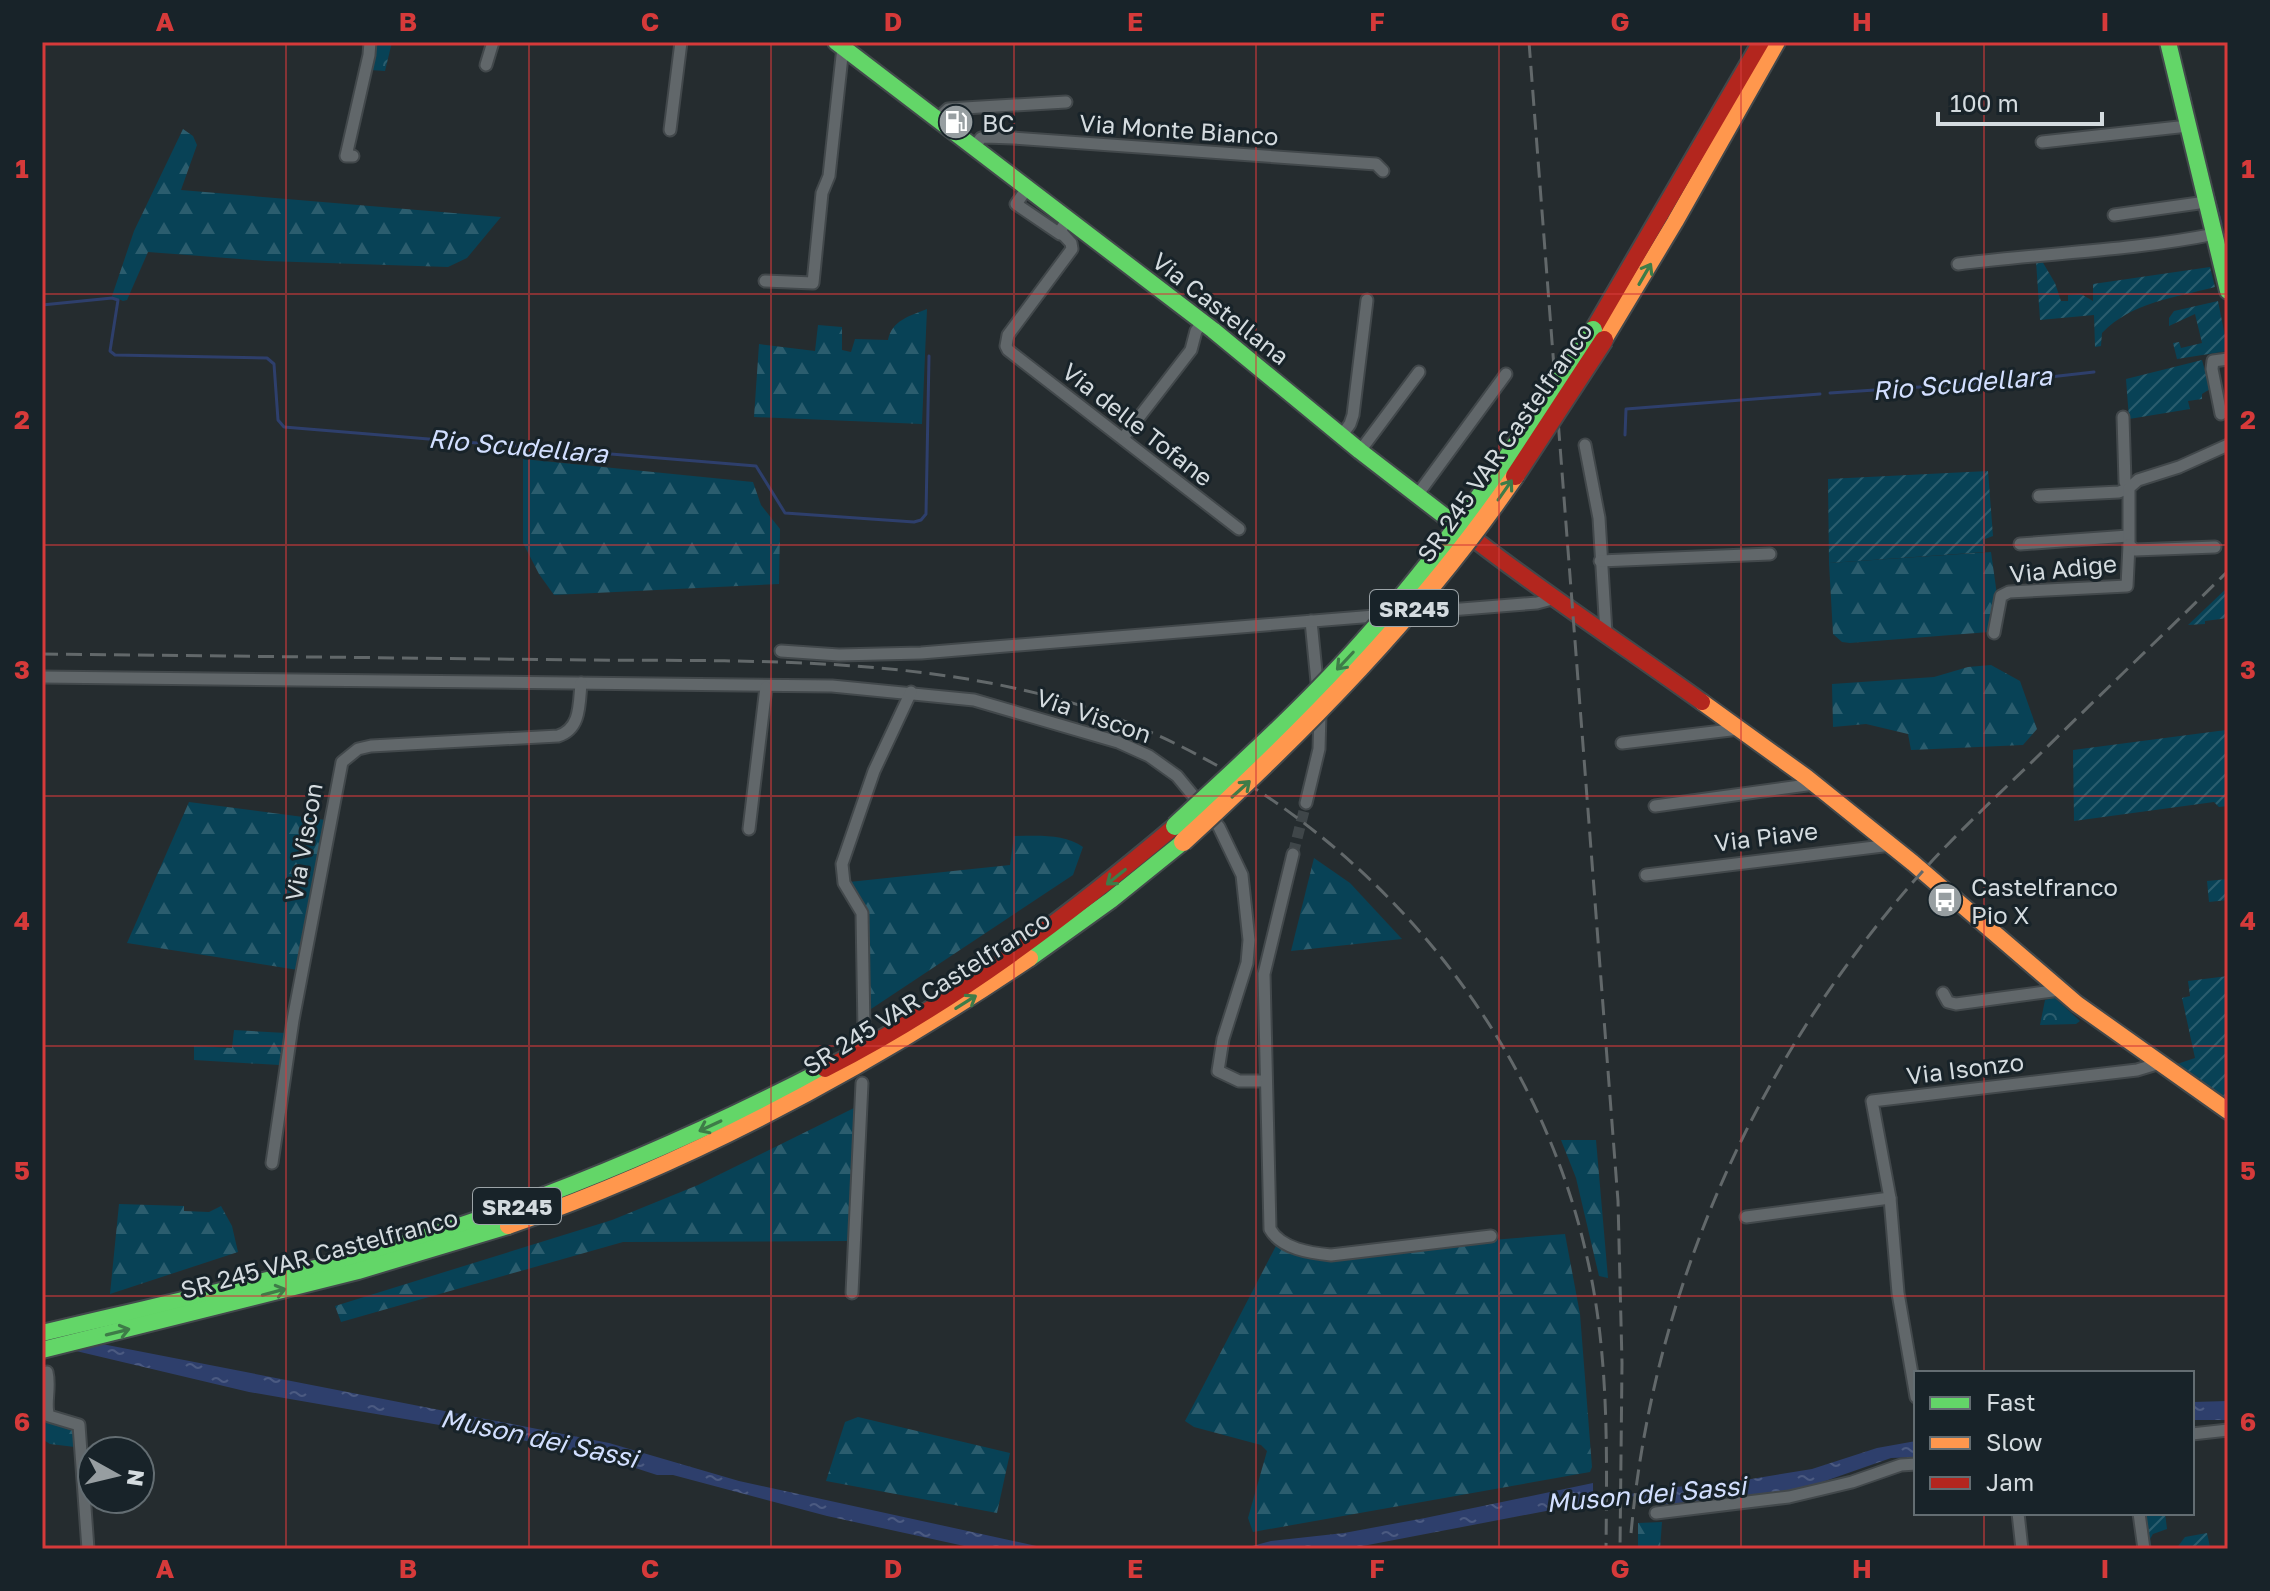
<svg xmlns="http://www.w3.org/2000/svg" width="2270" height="1591" font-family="'Golos Text',sans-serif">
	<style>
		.forest { fill: url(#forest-firs) }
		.park { fill: url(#park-crowns) }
		.garden { fill: url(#garden-furrows) }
		.water { fill: url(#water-ripples) }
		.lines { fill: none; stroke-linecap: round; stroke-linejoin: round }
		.stream { stroke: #2e3f6c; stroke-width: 3 }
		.street-tunnel { stroke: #3f4649; stroke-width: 11; stroke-dasharray: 11 5.5; stroke-linecap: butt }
		.street-casing { stroke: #42484b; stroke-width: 15 }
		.fast-casing { stroke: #42484b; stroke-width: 20 }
		.slow-casing { stroke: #42484b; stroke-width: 20 }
		.jam-casing { stroke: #42484b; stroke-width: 20 }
		.street { stroke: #61676a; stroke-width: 11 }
		.fast { stroke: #63d668; stroke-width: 16 }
		.slow { stroke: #ff974d; stroke-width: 16 }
		.jam { stroke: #b3261e; stroke-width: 16 }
		.rail { stroke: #62686a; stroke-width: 3; stroke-dasharray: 16 8; stroke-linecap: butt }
		.fast-bridge-casing { stroke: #42484b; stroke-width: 22; stroke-linecap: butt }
		.slow-bridge-casing { stroke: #42484b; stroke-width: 22; stroke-linecap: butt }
		.jam-bridge-casing { stroke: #42484b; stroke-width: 22; stroke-linecap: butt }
		.fast-bridge { stroke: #63d668; stroke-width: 18 }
		.slow-bridge { stroke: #ff974d; stroke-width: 18 }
		.jam-bridge { stroke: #b3261e; stroke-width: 18 }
		.oneway { stroke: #3e7c48 }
		.grid { fill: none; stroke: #d63a3a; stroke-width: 2; stroke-opacity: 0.55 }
		.labels { text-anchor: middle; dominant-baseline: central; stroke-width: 6; stroke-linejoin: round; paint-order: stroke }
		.shield { fill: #182329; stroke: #9ca4a8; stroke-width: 2 }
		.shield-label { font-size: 22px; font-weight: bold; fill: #d4dbdf }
		.poi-label { font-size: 24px; fill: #d4dbdf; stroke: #182329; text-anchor: start }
		.street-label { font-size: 24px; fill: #d4dbdf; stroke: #182329 }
		.water-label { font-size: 26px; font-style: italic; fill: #d2dfff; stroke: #182329 }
		.neatline { fill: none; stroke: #d63a3a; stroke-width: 3 }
		.grid-label { font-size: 26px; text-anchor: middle; font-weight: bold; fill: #d63a3a }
	</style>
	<defs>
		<pattern id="forest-firs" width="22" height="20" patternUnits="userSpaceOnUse" patternTransform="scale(2)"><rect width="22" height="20" fill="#084256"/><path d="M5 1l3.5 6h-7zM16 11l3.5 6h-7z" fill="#2b5d6e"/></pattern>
		<pattern id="park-crowns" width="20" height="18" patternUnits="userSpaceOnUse" patternTransform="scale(2)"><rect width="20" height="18" fill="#084256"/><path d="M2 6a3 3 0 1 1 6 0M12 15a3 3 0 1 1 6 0" fill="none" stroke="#2b5d6e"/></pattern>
		<pattern id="garden-furrows" width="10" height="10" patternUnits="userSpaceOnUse" patternTransform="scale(2)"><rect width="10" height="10" fill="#084256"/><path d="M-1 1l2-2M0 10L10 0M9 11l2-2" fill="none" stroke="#2b5d6e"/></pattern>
		<pattern id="water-ripples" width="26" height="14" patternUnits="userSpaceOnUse" patternTransform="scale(2)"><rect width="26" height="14" fill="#2e3f6c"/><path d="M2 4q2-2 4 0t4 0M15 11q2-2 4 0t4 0" fill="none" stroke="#4b5a81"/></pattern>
	</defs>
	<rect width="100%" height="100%" fill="#252c2f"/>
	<g class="forest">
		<path d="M183 129 193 136 197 145 181 190 501 217 467 258 448 267 267 261 148 252 127 300 123 301 112 296 134 231Z"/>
		<path d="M927 309 922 424 754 417 759 344 815 351 818 325 842 327V350L851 352 855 339 888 340C892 320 910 316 927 309Z"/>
		<path d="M523 459 753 482 761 505 780 529 779 584 554 595 539 574 523 543Z"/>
		<path d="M1991 552 1998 602 1989 632 1850 643 1842 642 1833 634 1829 563Z"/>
		<path d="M1991 665 2020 681 2037 729 2023 745 1911 750 1908 734 1866 724 1833 727 1832 684 1934 677 1968 667Z"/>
		<path d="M189 802 326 820 298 970 127 943Z"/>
		<path d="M1014 836C1036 836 1064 833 1083 847L1073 875 868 1011V918L865 904 849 882 1010 865Z"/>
		<path d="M1314 858 1350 883 1402 939 1291 951Z"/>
		<path d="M234 1030 286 1033 279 1065 194 1060V1046L232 1048Z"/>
		<path d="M856 1107 850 1241 623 1242 341 1322 335 1306 612 1220 698 1185Z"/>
		<path d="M1561 1140H1596L1608 1278 1599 1276 1576 1178Z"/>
		<path d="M119 1204 184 1206V1211L209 1212 221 1206 232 1226 238 1252 110 1294Z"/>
		<path d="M1565 1234 1580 1314 1592 1467 1590 1472 1253 1532 1248 1518 1267 1451 1261 1445 1194 1427 1185 1421 1278 1242 1309 1255Z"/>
		<path d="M42 1376 45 1388 42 1415 48 1420 75 1427V1447L50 1444 42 1439Z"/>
		<path d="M858 1417 1010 1453 997 1513 826 1481 845 1422Z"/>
		<path d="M1662 1522 1660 1549H1638V1523Z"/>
	</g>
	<g class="park">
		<path d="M377 42H392L385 71 370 70Z"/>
		<path d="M2054 997 2080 1021 2076 1024 2040 1025 2045 1000Z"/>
	</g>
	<g class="garden">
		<path d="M2036 261H2042L2055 283 2061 301H2068V295L2081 294 2093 301V284L2210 267 2215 287C2174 298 2132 302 2102 333L2101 346 2095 347 2094 315 2040 320Z"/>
		<path d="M2218 301 2228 351 2177 359 2173 343 2179 342 2181 348 2202 343 2195 314 2169 326V318L2174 311Z"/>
		<path d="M2202 360 2210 389 2202 394V399L2188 401 2190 409 2129 419 2126 379Z"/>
		<path d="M1988 471 1993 536 1985 539V552L1829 563 1828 479Z"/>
		<path d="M2228 587V618L2205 621V624L2188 625Z"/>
		<path d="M2226 730 2228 806 2219 807 2214 802 2074 821 2073 750Z"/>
		<path d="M2228 879V900L2209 902 2207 881Z"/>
		<path d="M2228 976V1100L2177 1064 2195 1058 2182 998 2190 996 2188 981Z"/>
		<path d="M2145 1513H2165L2167 1529 2153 1534 2150 1539 2152 1549H2149Z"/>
		<path d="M2207 1533 2210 1547 2176 1549 2185 1537Z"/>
	</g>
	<g class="water">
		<path d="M102 1344 609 1443 739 1481 1050 1549H978L827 1516 673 1475H657L595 1455 497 1435 249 1392 76 1351Z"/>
		<path d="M2228 1401V1420H2192V1402Z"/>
		<path d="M1916 1441V1457L1891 1458 1808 1487 1765 1495 1668 1504 1639 1502 1640 1490 1733 1482 1812 1469 1877 1448Z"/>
		<path d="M1593 1483V1502L1347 1549H1241L1271 1541 1344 1533 1425 1518Z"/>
	</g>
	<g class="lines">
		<g class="stream">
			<path d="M2187 85 2191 103"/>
			<path d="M2204 157 2208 174"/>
			<path d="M2210 183 2221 224"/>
			<path d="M2224 235 2228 251"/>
			<path d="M42 305 112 298 118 300 110 351 115 355 267 358 274 364 278 420 284 427 756 466 785 513 914 522 921 520 926 514 929 356"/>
			<path d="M1830 393 2024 380 2094 372"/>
			<path d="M1625 435 1626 409 1820 394"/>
			<path d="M1590 1495H1642"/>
		</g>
		<path class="street-tunnel" d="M1293 854 1306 803"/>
		<defs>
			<g id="street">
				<path d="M486 65 493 42"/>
				<path d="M936 120 948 109 1066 102"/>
				<path d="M670 130 681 42"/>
				<path d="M2042 142 2188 126"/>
				<path d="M974 147 981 138 985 137 1013 138 1376 164 1383 171"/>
				<path d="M353 156H346L369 55 370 42"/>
				<path d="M1028 187 1016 204 1060 234"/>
				<path d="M2114 215 2206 202"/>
				<path d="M1068 219 1060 231 1071 243 1072 249 1008 335 1006 346 1008 350 1239 529"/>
				<path d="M1958 264C2044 253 2130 251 2215 234"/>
				<path d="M765 281 813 283 822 193 829 176 843 47"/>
				<path d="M2221 414 2212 369 2213 361 2228 359"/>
				<path d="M1342 435 1350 424 1353 415 1367 300"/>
				<path d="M1123 438 1191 350 1196 331 1203 322"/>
				<path d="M1585 445 1599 518 1606 633"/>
				<path d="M1360 451 1419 372"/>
				<path d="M1418 494 1506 374"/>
				<path d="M2039 496 2119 492 2129 488 2125 482 2123 417"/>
				<path d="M2020 544 2128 536"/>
				<path d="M2215 547 2135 550 2129 545V488L2138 480 2179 467 2228 445"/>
				<path d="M1600 561 1770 554"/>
				<path d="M1412 613 1537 603 1552 599"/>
				<path d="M1311 621 1318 692"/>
				<path d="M1994 633 2001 596 2009 592 2127 586 2129 545"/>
				<path d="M781 651 839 655 921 653 1387 615"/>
				<path d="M42 677 832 686 974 700 1118 742 1149 756 1177 776 1219 827 1242 875 1249 940 1247 963 1223 1039 1218 1071 1239 1081H1266"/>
				<path d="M1622 743 1739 729"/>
				<path d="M1306 803 1319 749 1320 713"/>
				<path d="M1655 806 1814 784"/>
				<path d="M749 829 766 687"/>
				<path d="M1293 854 1264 974 1270 1229C1281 1249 1311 1253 1331 1255L1491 1236"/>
				<path d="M1646 875 1891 845"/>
				<path d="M1943 993 1948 1002 1956 1004 2060 990"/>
				<path d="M864 1030 862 913 844 883 842 864 874 771 911 692"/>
				<path d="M272 1163 293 1020 342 762 358 749 371 746 558 736C581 729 579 704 581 683"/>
				<path d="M1746 1217 1890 1198"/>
				<path d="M852 1293 862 1083"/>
				<path d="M47 1372C51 1388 44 1405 49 1416L79 1425 88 1549"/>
				<path d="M1916 1397 1898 1293 1890 1198 1872 1101 2137 1070 2160 1063"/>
				<path d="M2192 1434 2228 1430"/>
				<path d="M1656 1513 1789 1497 1852 1482 1901 1465 1916 1464"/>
				<path d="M2018 1513 2022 1549"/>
				<path d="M2139 1513 2144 1549"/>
			</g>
			<g id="fast">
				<path d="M836 42 1213 330 1360 451 1478 542"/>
				<path d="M2168 42 2228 291"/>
				<path d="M1030 958 1111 900 1183 842"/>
				<path d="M42 1333C179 1300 319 1272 453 1228 582 1185 705 1131 825 1069"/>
				<path d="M42 1350 358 1271 508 1226"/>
			</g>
			<g id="slow">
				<path d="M1604 340 1675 222 1777 42"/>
				<path d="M1702 702 1806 777 1913 863 2077 1004 2228 1111"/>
				<path d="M508 1226C695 1161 867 1068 1030 958"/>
			</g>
			<g id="jam">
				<path d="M1593 330 1761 42"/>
				<path d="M1478 542C1551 598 1627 648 1702 702"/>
				<path d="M825 1069C952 1004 1066 918 1175 826"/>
			</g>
		</defs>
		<use href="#street" class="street-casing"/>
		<use href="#fast" class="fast-casing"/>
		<use href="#slow" class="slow-casing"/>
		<use href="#jam" class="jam-casing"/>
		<use href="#street" class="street"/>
		<use href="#fast" class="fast"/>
		<use href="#slow" class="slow"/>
		<use href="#jam" class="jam"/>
		<g class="rail">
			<path d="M1529 42 1618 1201 1622 1363 1620 1549"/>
			<path d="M42 654C223 656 404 658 585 660 737 661 891 657 1040 694 1305 761 1525 987 1586 1253 1609 1350 1607 1449 1606 1549"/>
			<path d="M1631 1533C1653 1294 1751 1071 1907 889 1947 842 1993 800 2038 756 2101 694 2165 633 2228 571"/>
		</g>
		<defs>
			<path id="fast-bridge" d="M1175 826C1242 764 1310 703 1370 634 1454 540 1524 435 1593 330"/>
			<path id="slow-bridge" d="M1183 842C1305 730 1421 613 1515 476"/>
			<path id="jam-bridge" d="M1515 476 1604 340"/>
		</defs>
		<use href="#fast-bridge" class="fast-bridge-casing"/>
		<use href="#slow-bridge" class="slow-bridge-casing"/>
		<use href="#jam-bridge" class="jam-bridge-casing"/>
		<use href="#fast-bridge" class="fast-bridge"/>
		<use href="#slow-bridge" class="slow-bridge"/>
		<use href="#jam-bridge" class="jam-bridge"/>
	</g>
	<defs><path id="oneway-shaft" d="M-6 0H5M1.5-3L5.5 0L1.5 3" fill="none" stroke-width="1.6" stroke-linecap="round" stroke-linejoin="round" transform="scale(2)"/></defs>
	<g class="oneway">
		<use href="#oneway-shaft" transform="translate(1645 274) rotate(-60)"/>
		<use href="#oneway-shaft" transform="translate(1505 490) rotate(-55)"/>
		<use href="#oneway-shaft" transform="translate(1345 661) rotate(133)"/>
		<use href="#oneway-shaft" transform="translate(1241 789) rotate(-42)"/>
		<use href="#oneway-shaft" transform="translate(1116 877) rotate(141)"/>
		<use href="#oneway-shaft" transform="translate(966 1002) rotate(-32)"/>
		<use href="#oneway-shaft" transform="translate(710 1126) rotate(155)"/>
		<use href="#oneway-shaft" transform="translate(274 1292) rotate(-15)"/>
		<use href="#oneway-shaft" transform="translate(118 1332) rotate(-14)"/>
	</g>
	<path class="grid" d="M286 42V1549M529 42V1549M771 42V1549M1014 42V1549M1256 42V1549M1499 42V1549M1741 42V1549M1984 42V1373M42 294H2228M42 545H2228M42 796H2228M42 1046H2228M42 1296H2228M1984 1513V1549"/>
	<defs>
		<symbol id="fuel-disc" viewBox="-11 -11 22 22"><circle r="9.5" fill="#979ea1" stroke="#182329"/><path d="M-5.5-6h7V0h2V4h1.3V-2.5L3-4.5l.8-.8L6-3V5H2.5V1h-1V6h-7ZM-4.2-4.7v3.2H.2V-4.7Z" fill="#fff"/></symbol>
		<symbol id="bus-disc" viewBox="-11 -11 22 22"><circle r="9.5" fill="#979ea1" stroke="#182329"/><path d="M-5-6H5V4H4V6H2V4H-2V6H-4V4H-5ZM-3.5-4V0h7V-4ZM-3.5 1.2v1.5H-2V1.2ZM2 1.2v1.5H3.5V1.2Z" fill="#fff"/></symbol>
	</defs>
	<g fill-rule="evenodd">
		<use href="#fuel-disc" x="936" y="102" width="40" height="40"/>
		<use href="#bus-disc" x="1925" y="880" width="40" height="40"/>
	</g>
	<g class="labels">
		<g class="shield">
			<rect x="1370" y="590" width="88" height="36" rx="6"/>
			<rect x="473" y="1188" width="88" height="36" rx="6"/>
		</g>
		<g class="shield-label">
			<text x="1414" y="608">SR245</text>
			<text x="517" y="1206">SR245</text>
		</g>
		<g class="poi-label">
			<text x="982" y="122">BC</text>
			<text x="1971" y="886">Castelfranco<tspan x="1971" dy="28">Pio X</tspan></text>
		</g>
		<g class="street-label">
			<text transform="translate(1179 129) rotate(4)">Via Monte Bianco</text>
			<text transform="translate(1221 308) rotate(38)">Via Castellana</text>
			<text transform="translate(1138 424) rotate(38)">Via delle Tofane</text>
			<text transform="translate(1504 442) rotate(-55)">SR 245 VAR Castelfranco</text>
			<text transform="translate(2063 568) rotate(-6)">Via Adige</text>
			<text transform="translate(1094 715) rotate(19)">Via Viscon</text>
			<text transform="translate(1766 836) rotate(-7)">Via Piave</text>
			<text transform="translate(303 842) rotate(-80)">Via Viscon</text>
			<text transform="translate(926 992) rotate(-32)">SR 245 VAR Castelfranco</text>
			<text transform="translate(1965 1068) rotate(-7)">Via Isonzo</text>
			<text transform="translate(319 1253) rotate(-15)">SR 245 VAR Castelfranco</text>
		</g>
		<g class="water-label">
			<text transform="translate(1962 383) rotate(-5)">Rio Scudellara</text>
			<text transform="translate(518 446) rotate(5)">Rio Scudellara</text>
			<text transform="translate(539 1438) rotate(12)">Muson dei Sassi</text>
			<text transform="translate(1646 1494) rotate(-5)">Muson dei Sassi</text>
		</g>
	</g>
	<rect width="2270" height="1591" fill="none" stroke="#182329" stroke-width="88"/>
	<rect x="1914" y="1371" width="280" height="144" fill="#182329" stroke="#636d72" stroke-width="2"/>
	<rect x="1930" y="1397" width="40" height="12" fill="#63d668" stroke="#636d72" stroke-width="2"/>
	<text x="1986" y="1411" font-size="24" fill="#d4dbdf">Fast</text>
	<rect x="1930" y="1437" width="40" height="12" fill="#ff974d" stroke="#636d72" stroke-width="2"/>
	<text x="1986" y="1451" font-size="24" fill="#d4dbdf">Slow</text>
	<rect x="1930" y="1477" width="40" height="12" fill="#b3261e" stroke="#636d72" stroke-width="2"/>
	<text x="1986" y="1491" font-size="24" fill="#d4dbdf">Jam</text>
	<g transform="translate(116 1475) rotate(98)"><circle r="38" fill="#182329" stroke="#636d72" stroke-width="2"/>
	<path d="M0-6L14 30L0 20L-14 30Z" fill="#979ea1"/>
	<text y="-12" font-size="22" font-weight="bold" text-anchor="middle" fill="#d4dbdf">N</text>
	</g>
	<path d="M1938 112v12h164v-12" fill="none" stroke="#d4dbdf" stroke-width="4"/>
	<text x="1950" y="112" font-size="24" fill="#d4dbdf" stroke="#182329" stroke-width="6" paint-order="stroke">100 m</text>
	<rect x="44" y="44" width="2182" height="1503" class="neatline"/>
	<g class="grid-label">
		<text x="165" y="31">A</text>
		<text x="408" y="31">B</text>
		<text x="650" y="31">C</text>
		<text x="893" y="31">D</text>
		<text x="1135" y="31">E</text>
		<text x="1377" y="31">F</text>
		<text x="1620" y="31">G</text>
		<text x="1862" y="31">H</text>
		<text x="2105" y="31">I</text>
		<text x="22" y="178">1</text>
		<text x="2248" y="178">1</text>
		<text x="22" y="429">2</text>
		<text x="2248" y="429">2</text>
		<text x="22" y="679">3</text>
		<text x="2248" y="679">3</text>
		<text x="22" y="930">4</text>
		<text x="2248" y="930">4</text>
		<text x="22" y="1180">5</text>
		<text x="2248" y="1180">5</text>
		<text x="22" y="1431">6</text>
		<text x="2248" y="1431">6</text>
		<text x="165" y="1578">A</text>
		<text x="408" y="1578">B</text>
		<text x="650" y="1578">C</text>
		<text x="893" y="1578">D</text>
		<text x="1135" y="1578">E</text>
		<text x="1377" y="1578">F</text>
		<text x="1620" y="1578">G</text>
		<text x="1862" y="1578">H</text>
		<text x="2105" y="1578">I</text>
	</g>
</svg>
